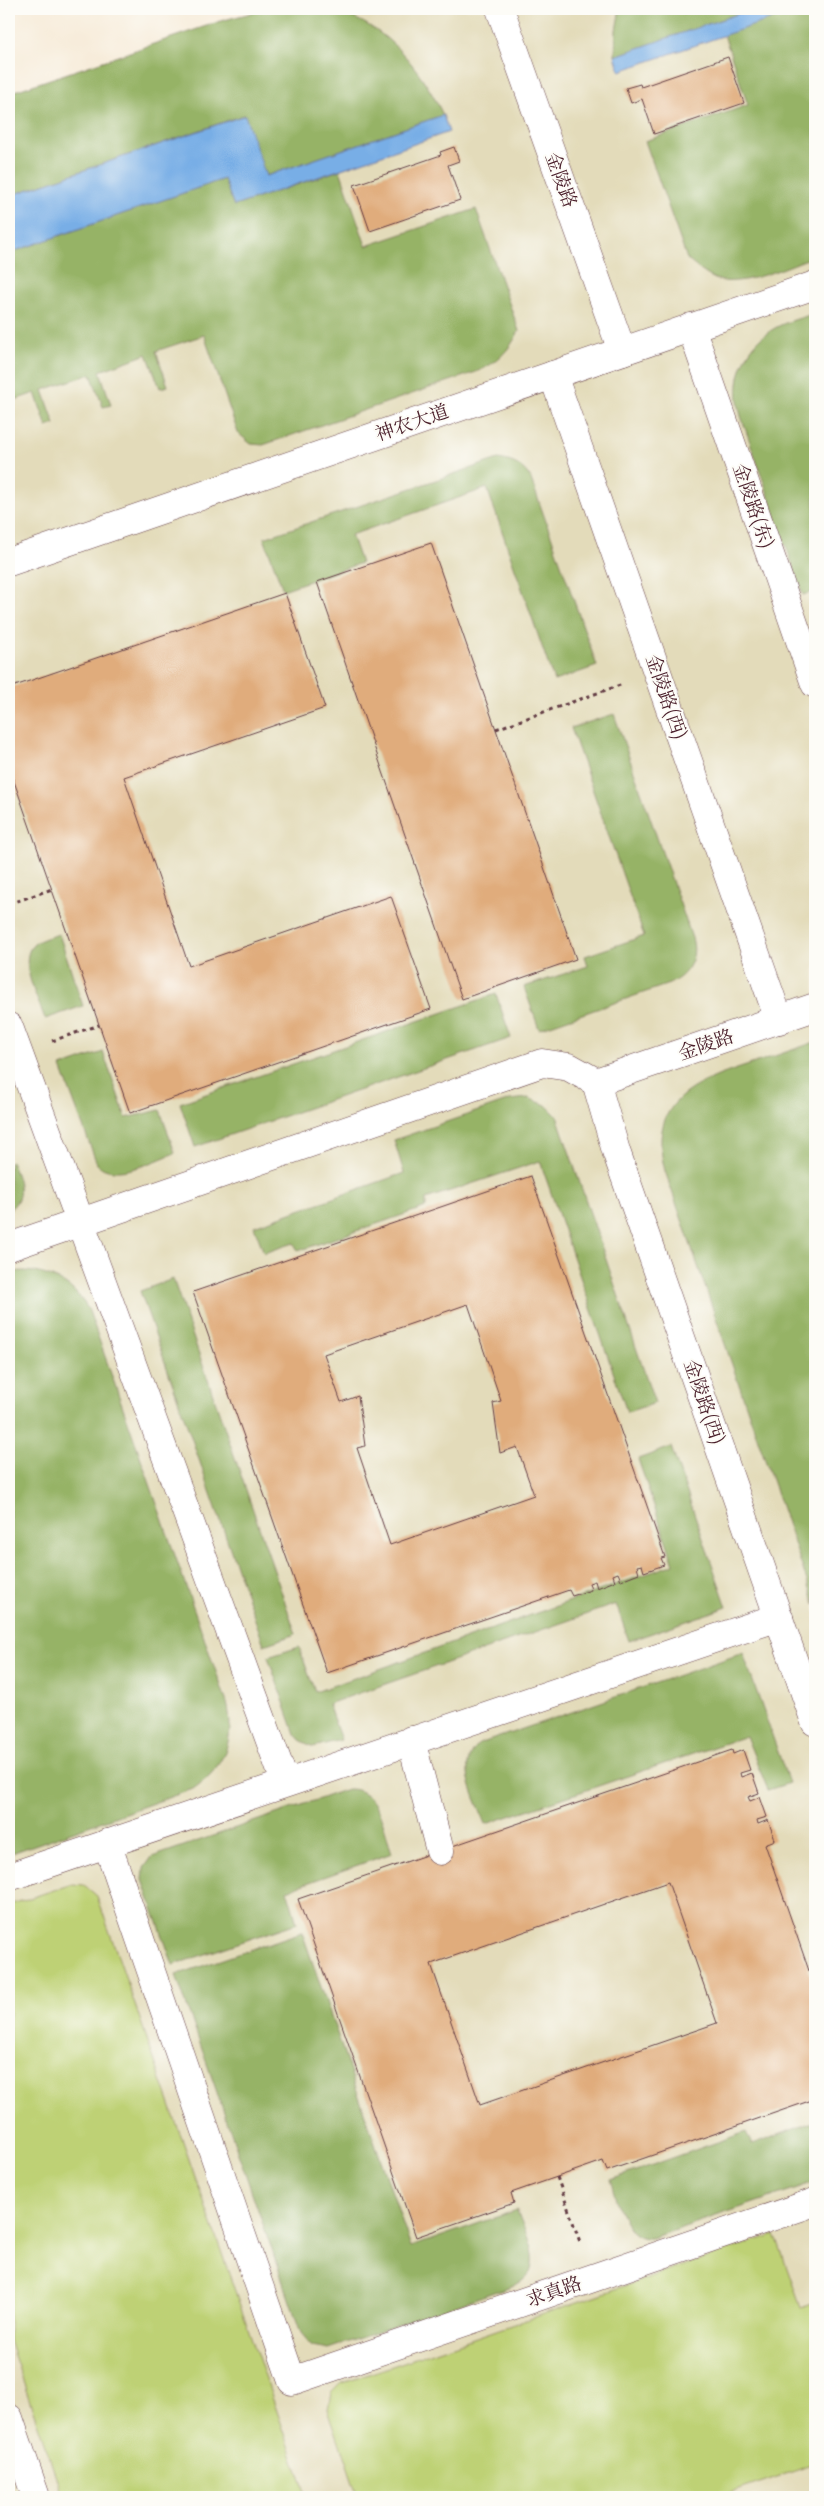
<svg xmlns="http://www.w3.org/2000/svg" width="824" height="2506" font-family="Cardo,'Noto Serif SC',serif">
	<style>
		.built { fill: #e3dbba }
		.green { fill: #bed175; stroke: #847850 }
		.forest { fill: #96b366; stroke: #706948 }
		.water { fill: #78aee6; stroke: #616688 }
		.building { fill: #e0ac7c; fill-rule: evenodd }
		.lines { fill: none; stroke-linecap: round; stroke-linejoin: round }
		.minor-casing { stroke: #643e45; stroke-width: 29 }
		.path { stroke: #643e45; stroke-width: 3; stroke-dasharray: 4 4; stroke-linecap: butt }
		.minor { stroke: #fff; stroke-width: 28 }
		.labels { text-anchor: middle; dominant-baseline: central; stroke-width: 4; stroke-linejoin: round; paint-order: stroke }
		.street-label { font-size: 19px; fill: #4a1f2b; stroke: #fdfcf7 }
	</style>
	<rect width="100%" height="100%" fill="#fdfcf7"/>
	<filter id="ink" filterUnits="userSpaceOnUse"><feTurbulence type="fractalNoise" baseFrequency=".02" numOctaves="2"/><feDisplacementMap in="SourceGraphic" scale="10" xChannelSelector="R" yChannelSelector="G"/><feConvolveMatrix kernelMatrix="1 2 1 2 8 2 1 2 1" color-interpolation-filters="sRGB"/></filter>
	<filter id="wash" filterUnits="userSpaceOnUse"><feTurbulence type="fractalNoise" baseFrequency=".0096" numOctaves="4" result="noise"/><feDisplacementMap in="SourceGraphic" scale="20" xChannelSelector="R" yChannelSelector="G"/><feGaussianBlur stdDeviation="1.12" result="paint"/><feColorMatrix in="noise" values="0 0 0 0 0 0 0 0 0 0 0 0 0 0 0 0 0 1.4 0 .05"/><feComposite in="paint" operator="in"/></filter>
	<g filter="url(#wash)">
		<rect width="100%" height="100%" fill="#f7ecda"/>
		<path class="built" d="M266 9H815V2497H9V93Z"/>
		<g class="green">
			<path d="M72 1884 84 1885 97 1896 307 2497H63L9 2341V1905Z"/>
			<path d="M775 2234 801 2308 815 2303V2464L719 2497H358L328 2409 331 2393 340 2384Z"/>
		</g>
		<g class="forest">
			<path d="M266 9C285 9 306 6 324 9 381 18 420 66 443 115L266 176 244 115 9 196V93L224 20Z"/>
			<path d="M620 9H752L615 56 616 30Z"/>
			<path d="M801 9H815V256C790 265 741 289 715 279 704 274 696 267 687 259L645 141 748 105 724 35Z"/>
			<path d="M340 170 366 246 476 209 519 331C509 351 496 364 476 372L263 445 251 444 238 433 204 335 156 351 168 386 160 388 147 354 100 371 111 405 103 407 91 374 43 390 55 424 47 427 35 393 9 402V253L224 179 234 206Z"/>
			<path d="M815 313V591L803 595 741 416C731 382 743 346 775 328 787 321 802 318 815 313Z"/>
			<path d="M498 459C513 461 524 466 531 479L597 666 554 681 487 488 351 535 361 563 283 590 264 538Z"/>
			<path d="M614 714 692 938C698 958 688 975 669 984L539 1029 524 987 588 966 585 956 644 936 571 728Z"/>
			<path d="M59 934 83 1006 45 1019C39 1001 17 961 33 945 40 939 50 937 59 934Z"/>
			<path d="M496 994 511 1038 195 1147 180 1103Z"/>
			<path d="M815 1042V1604L665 1171C647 1102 692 1084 746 1066 769 1058 792 1050 815 1042Z"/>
			<path d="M103 1052 126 1118 160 1110 175 1153C154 1161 115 1182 97 1164L61 1067Z"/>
			<path d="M528 1098 546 1105 557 1116 655 1403 627 1412 540 1161 426 1199V1207L298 1251 294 1243 264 1253 254 1226 404 1173 394 1140 510 1100Z"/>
			<path d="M11 1161C18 1179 27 1196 9 1210V1162Z"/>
			<path d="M25 1271C53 1273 76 1286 89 1311L227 1703C236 1739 224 1768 193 1789L9 1854V1272Z"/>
			<path d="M173 1279 296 1634 264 1645 140 1291Z"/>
			<path d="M671 1447 727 1607 629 1641 616 1604 328 1704 341 1740 313 1747 300 1740 295 1734 268 1657 299 1647 315 1692 674 1564 638 1459Z"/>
			<path d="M743 1653 789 1783 768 1790 746 1736 486 1824C477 1800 454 1764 479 1744Z"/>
			<path d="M348 1789C379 1788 384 1829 392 1853L287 1890 297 1923 173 1965 143 1880 144 1868 152 1857Z"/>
			<path d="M302 1932 411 2247 517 2210C525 2234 547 2269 517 2284L328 2349 312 2346 301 2333 176 1975Z"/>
			<path d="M815 2121V2182L652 2238C622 2241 618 2201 610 2180L746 2132 752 2145Z"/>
		</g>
		<g class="water">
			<path d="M752 9H801L620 71 615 56Z"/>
			<path d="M245 115 266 176 443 115 449 132 234 206 224 179 9 253V196Z"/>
		</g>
		<g id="blocks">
			<g class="building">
				<path d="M728 57 744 103 654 134 642 99 631 103 626 88 640 84 641 87Z"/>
				<path d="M454 147 459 161 448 165 460 200 370 231 354 185 441 155 440 152Z"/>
				<path d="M431 543 576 959 462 999 317 582Z"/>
				<path d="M285 593 325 708 124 777 189 966 391 896 431 1009 130 1113 9 767V688Z"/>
				<path d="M531 1176 665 1557 661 1558 664 1565 644 1572 642 1565 637 1566 639 1573 621 1580 618 1573 613 1575 615 1581 597 1588 595 1581 589 1583 591 1590 572 1596 569 1590 327 1673 193 1292ZM468 1304 501 1401 493 1403 500 1453 517 1447 534 1495 390 1545 357 1448 365 1446 358 1396 341 1402 324 1354Z"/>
				<path d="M732 1750 733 1754 743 1750 750 1770 740 1773 741 1777 752 1773 759 1793 748 1797 750 1801 760 1797 767 1817 757 1820 758 1824 768 1820 775 1840 765 1844 815 1988V2099L607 2171 603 2161 511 2193 514 2203 416 2237 298 1899ZM668 1882 717 2023 480 2105 431 1964Z"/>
			</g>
		</g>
	</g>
	<g filter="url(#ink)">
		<use href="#blocks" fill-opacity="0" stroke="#643e45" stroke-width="1"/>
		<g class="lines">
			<defs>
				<g id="minor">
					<path d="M500 9 622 351"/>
					<path d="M691 327 815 684"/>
					<path d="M553 375 779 1020"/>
					<path d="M9 562 815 285"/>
					<path d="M9 1027 285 1782"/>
					<path d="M596 1082 616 1151 815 1722"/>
					<path d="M596 1082 815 1007"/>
					<path d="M9 1247 542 1063 569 1067 596 1082"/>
					<path d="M411 1740 440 1851"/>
					<path d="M107 1843 292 2381 815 2202"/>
					<path d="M9 1877 779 1617"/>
					<path d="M9 2418 36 2497"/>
				</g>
			</defs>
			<use href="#minor" class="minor-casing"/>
			<g class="path">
				<path d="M496 729 623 684"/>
				<path d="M9 904 52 889"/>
				<path d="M52 1041 99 1025"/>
				<path d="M557 2177 581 2245"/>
			</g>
			<use href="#minor" class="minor"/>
		</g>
	</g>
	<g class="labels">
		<g class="street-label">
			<text transform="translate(561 180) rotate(70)">金陵路</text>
			<text transform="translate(412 423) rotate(-19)">神农大道</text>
			<text transform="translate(753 506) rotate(71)">金陵路(东)</text>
			<text transform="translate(666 697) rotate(71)">金陵路(西)</text>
			<text transform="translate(706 1045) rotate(-19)">金陵路</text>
			<text transform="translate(704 1402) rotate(71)">金陵路(西)</text>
			<text transform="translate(554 2292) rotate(-19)">求真路</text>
		</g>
	</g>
	<rect width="824" height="2506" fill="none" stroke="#fdfcf7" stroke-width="30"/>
</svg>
